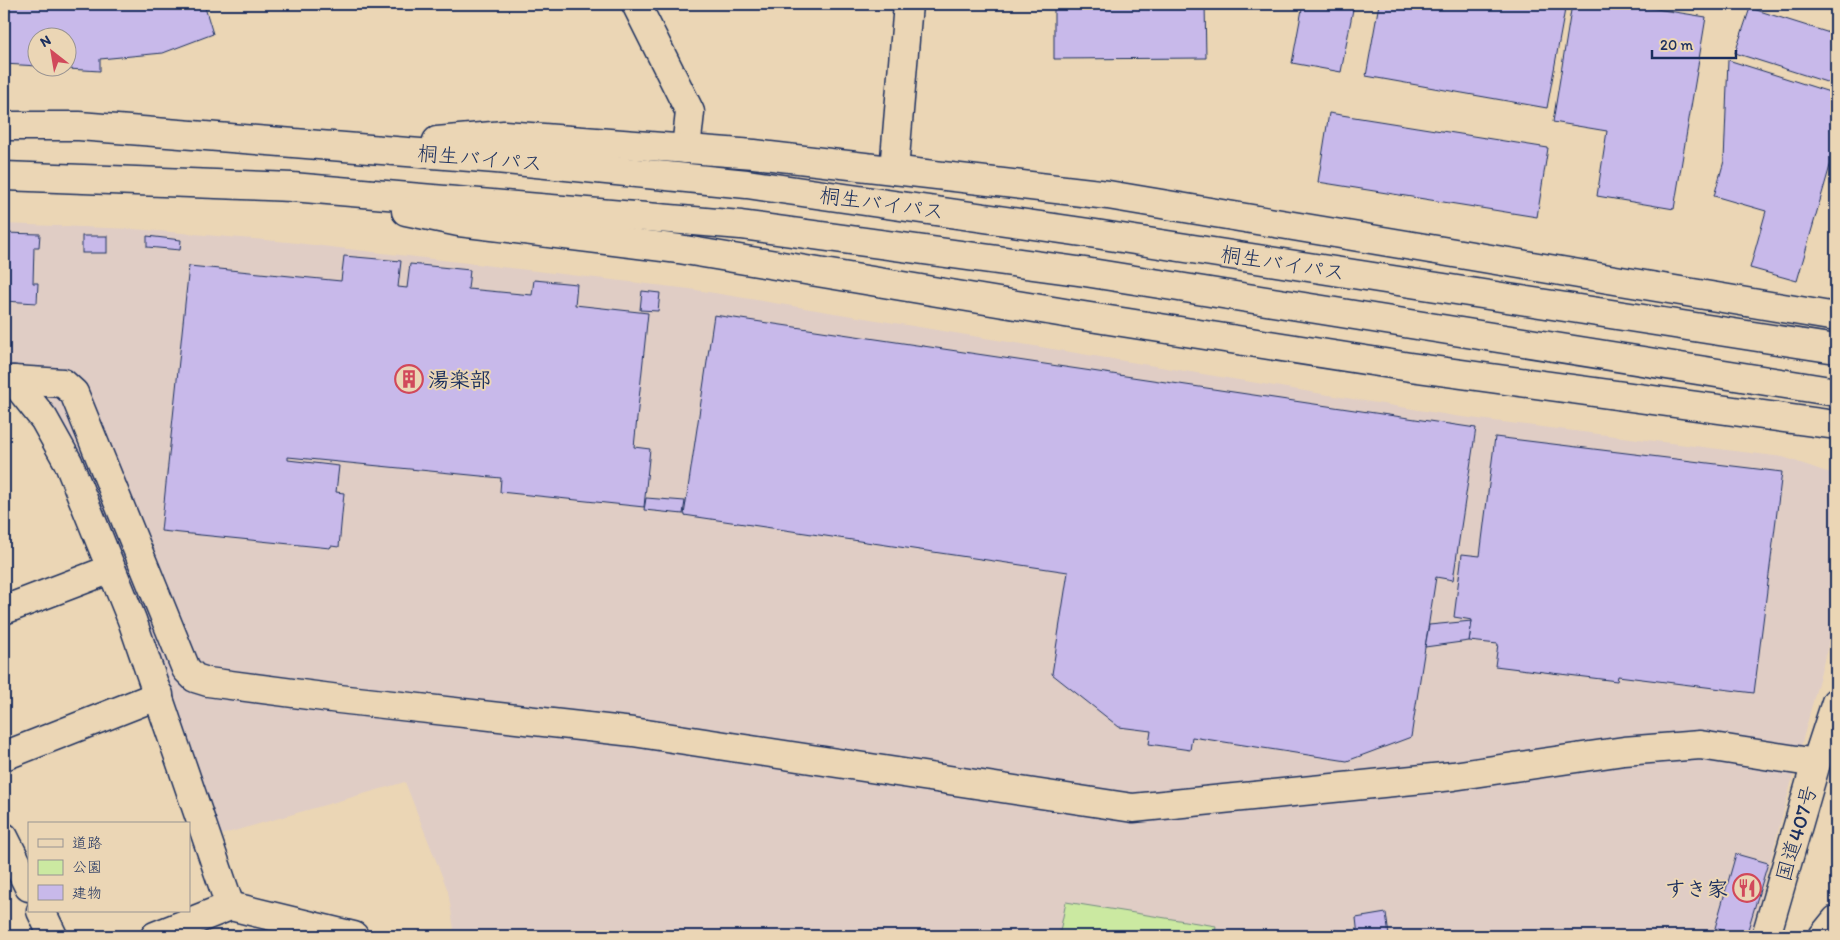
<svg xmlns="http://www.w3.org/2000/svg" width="1840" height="940" font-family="Itim,'Klee One',sans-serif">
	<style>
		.built { fill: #e0cdc5 }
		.green { fill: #cbe9a1; stroke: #738c80 }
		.building { fill: #c8b9ea; stroke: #1b2f5e }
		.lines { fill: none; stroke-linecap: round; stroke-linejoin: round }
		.minor-casing { stroke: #1b2f5e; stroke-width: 31 }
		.highway-casing { stroke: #1b2f5e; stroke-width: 31 }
		.minor { stroke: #ebd6b5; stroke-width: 28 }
		.highway { stroke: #ebd6b5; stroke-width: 28 }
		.labels { text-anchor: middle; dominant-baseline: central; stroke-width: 4; stroke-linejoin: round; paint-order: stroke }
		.street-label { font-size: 21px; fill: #1b2f5e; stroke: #ebd6b5 }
		.poi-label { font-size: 21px; font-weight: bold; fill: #1b2f5e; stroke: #ebd6b5; text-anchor: start }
	</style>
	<rect width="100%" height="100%" fill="#ebd6b5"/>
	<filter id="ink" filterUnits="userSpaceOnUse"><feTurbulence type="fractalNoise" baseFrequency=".02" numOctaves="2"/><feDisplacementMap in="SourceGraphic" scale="10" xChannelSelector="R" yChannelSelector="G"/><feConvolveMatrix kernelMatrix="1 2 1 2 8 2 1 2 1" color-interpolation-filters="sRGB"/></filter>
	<g filter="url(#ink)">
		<path class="built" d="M4 224 134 229 288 242 690 289 1455 416 1783 457 1833 474 1836 480V616L1750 936H455L448 891 405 782 217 836 80 465 34 365 4 366Z"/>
		<path class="green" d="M1066 902 1216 926 1215 936H1059Z"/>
		<g class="building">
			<path d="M4 4H204L213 34 163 53 100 59V71L52 68H68V38H38V66L4 64Z"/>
			<path d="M1054 4H1205L1206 58 1054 59Z"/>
			<path d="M1303 4H1354L1341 72 1292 63Z"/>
			<path d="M1379 4H1566L1547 108 1366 76Z"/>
			<path d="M1572 4H1625L1706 17 1674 209 1597 196 1607 131 1553 122Z"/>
			<path d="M1750 8 1836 35V85L1735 53Z"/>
			<path d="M1728 60 1836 94V145L1797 281 1750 268 1766 211 1714 196 1724 161Z"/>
			<path d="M1329 113 1548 148 1537 217 1318 182Z"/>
			<path d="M4 233 40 234 39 247H34L33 283H38L37 303 4 301Z"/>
			<rect x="82" y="236" width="25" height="17"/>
			<path d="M147 236 181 240 180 250 147 247Z"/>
			<path d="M344 256 401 261 398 287 407 288 410 264 470 270 468 289 532 295 534 280 577 284 575 305 648 313 634 447 650 449 644 507 500 492 501 478 288 457V460L339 466 336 492 344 493 339 547 331 546 330 548 161 531 189 266 341 281Z"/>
			<path d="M642 291 660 293 658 311 640 310Z"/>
			<path d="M714 315 1476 428 1453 580 1436 577 1411 737 1347 761 1192 737 1190 750 1149 744 1151 731 1119 727 1052 674 1068 572 684 515Z"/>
			<path d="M1495 437 1782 472 1754 693 1618 676 1617 681 1495 666 1498 644 1469 641 1472 620 1454 617 1462 554 1480 556Z"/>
			<path d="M646 498 685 501 683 514 644 510Z"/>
			<path d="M1472 621 1469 641 1425 647 1429 625Z"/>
			<path d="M1736 854 1768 863 1746 936H1739L1715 928Z"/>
			<path d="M1386 913 1389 936H1379V934L1358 936 1356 918Z"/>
		</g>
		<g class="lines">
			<defs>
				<g id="minor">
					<path d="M636 4 690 112 686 149"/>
					<path d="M894 170 908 4"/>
					<path d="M13 380 63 383 74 393 186 669 195 678 208 682 339 699 633 732 1133 808 1453 776 1624 751 1700 745 1816 763"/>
					<path d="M4 381 13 380 44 419 68 462 132 620 230 906"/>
					<path d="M4 610 111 569"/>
					<path d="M4 756 159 695"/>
					<path d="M4 837 29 887"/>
					<path d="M41 911 53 936"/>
					<path d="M155 936 230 906 354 936"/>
					<path d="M1823 936 1836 920"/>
				</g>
				<g id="highway">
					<path d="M4 126H79L496 159 747 184 1096 234 1836 349"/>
					<path d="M437 141 504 135 754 154 1108 195 1836 317"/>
					<path d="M4 176 292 187 741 225 1085 272 1836 392"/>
					<path d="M406 211 459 222 679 249 1077 315 1410 367 1836 425"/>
					<path d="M1766 936 1816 763 1836 702"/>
				</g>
			</defs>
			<use href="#minor" class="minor-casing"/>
			<use href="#highway" class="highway-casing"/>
			<use href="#minor" class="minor"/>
			<use href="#highway" class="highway"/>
		</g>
	</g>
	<defs>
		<symbol id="building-ring" viewBox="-11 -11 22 22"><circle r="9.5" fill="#ebd6b5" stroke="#d1495b" stroke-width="1.5"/><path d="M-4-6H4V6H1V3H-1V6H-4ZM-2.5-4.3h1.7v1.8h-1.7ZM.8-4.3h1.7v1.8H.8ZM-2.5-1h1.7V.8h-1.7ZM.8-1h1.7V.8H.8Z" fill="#d1495b"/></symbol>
		<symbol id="restaurant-ring" viewBox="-11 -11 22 22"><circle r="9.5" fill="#ebd6b5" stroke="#d1495b" stroke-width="1.5"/><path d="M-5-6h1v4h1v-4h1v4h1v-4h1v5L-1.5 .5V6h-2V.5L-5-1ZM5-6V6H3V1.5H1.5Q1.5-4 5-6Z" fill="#d1495b"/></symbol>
	</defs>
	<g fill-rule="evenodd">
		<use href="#building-ring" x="393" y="363" width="32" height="32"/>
		<use href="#restaurant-ring" x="1731" y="872" width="32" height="32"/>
	</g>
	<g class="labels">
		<g class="street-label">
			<text transform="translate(480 158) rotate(5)">桐生バイパス</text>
			<text transform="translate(882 203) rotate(8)">桐生バイパス</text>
			<text transform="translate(1283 263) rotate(9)">桐生バイパス</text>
			<text transform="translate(1796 833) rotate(-74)">国道407号</text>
		</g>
		<g class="poi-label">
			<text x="428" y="379">湯楽部</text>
			<text x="1728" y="888" text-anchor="end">すき家</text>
		</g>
	</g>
	<rect width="1840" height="940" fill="none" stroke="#ebd6b5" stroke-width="20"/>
	<rect x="10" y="10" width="1820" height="920" fill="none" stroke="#1b2f5e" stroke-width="2" filter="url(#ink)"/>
	<rect x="28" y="822" width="162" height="90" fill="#ebd6b5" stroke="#989392"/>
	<rect x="38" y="839" width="25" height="8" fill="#ebd6b5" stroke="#989392"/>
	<text x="72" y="848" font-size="15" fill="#1b2f5e">道路</text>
	<rect x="38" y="860" width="25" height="15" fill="#cbe9a1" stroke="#989392"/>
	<text x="72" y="872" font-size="15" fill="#1b2f5e">公園</text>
	<rect x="38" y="885" width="25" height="15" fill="#c8b9ea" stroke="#989392"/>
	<text x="72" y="898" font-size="15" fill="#1b2f5e">建物</text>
	<g transform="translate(52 52) rotate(329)"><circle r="24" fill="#ebd6b5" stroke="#989392"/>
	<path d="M0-4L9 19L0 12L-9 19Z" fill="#d1495b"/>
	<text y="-8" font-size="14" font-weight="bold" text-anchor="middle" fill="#1b2f5e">N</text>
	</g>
	<path d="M1652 50v8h84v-8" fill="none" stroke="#1b2f5e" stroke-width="2.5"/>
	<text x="1660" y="50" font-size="15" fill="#1b2f5e" stroke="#ebd6b5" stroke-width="4" paint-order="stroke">20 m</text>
</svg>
